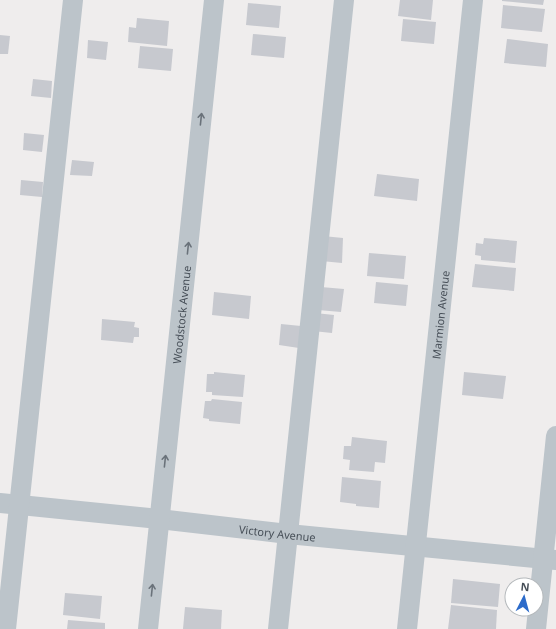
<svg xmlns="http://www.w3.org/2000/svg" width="556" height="629" font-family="'Noto Sans',sans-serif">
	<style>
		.building { fill: #c7c9cf }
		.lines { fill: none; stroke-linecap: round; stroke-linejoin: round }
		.minor { stroke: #bcc4ca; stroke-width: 20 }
		.oneway { stroke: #6a727a }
		.labels { text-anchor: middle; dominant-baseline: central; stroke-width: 3; stroke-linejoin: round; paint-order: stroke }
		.street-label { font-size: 11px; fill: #474f58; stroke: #fff }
	</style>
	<rect width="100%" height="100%" fill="#efeded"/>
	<g class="building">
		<path d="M400 0H433L431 20 398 16Z"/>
		<path d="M502 0H544L543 5 502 1Z"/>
		<path d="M248 3 281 6 279 28 246 25Z"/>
		<path d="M503 5 545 9 542 32 501 28Z"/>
		<path d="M137 18 169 21 167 46 128 42 129 27 136 28Z"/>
		<path d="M403 19 436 22 434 44 401 41Z"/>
		<path d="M253 34 286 37 284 58 251 55Z"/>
		<path d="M0 35 10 36 8 54H0Z"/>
		<path d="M507 39 548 44 546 67 504 63Z"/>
		<path d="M88 40 108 42 106 60 87 58Z"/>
		<path d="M140 46 173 49 171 71 138 68Z"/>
		<path d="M33 79 52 81 51 98 31 96Z"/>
		<path d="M24 133 44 135 42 152 23 150Z"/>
		<path d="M72 160 94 162 92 176 70 175Z"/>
		<path d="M377 174 419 179 417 201 374 196Z"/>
		<path d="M21 180 43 182 42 197 20 195Z"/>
		<path d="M323 236 343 238 342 263 321 261Z"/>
		<path d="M484 238 517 241 515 263 481 260V256L475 255 476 243 483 244Z"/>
		<path d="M369 253 406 256 404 279 367 276Z"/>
		<path d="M475 264 516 268 514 291 472 287Z"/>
		<path d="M376 282 408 285 406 306 374 303Z"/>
		<path d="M321 287 344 289 341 312 318 310Z"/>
		<path d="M214 292 251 296 249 319 212 315Z"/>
		<path d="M315 313 334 315 332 333 313 331Z"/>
		<path d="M102 319 135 322 134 327 139 328V337H134L133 343 101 340Z"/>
		<path d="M281 324 301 326 299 348 279 345Z"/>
		<path d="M214 372 245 375 243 397 212 395V392H206L207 374H214Z"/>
		<path d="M464 372 506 376 503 399 462 395Z"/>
		<path d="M212 399 242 402 240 424 209 421V419L203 418 205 401H211Z"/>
		<path d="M352 437 387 441 385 463 375 462 374 472 349 470 350 460 343 459 344 446H351Z"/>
		<path d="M342 477 381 481 379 508 356 506V504L340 502Z"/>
		<path d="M453 579 500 584 498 607 451 603Z"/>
		<path d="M65 593 102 596 100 619 63 615Z"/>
		<path d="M451 605 497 610 496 629H448Z"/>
		<path d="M185 607 222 610 221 629H183Z"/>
		<path d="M68 620 105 623V629H67Z"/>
	</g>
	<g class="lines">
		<g class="minor">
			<path id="s1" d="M0 503 159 519 288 534 556 560"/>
			<path d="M6 629 73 0"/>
			<path id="s2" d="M148 629 214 0"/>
			<path d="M278 629 344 0"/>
			<path id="s3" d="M407 629 473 0"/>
			<path d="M536 629 556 436"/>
		</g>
	</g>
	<defs><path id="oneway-shaft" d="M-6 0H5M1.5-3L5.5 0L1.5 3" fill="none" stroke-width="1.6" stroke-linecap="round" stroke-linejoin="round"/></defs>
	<g class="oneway">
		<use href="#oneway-shaft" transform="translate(201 119) rotate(-84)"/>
		<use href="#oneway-shaft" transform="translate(188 248) rotate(-84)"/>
		<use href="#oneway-shaft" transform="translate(165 461) rotate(-84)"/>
		<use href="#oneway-shaft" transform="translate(152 590) rotate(-84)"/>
	</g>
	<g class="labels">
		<g class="street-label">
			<text stroke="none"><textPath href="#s2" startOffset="316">Woodstock Avenue</textPath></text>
			<text stroke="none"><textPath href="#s3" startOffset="316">Marmion Avenue</textPath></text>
			<text stroke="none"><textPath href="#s1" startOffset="279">Victory Avenue</textPath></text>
		</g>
	</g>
	<g transform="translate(524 597) rotate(6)"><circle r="19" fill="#ffffff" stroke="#b5b9bc"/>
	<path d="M0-3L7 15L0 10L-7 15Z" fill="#2c6bca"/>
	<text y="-6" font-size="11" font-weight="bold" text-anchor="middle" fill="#474f58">N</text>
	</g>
</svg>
